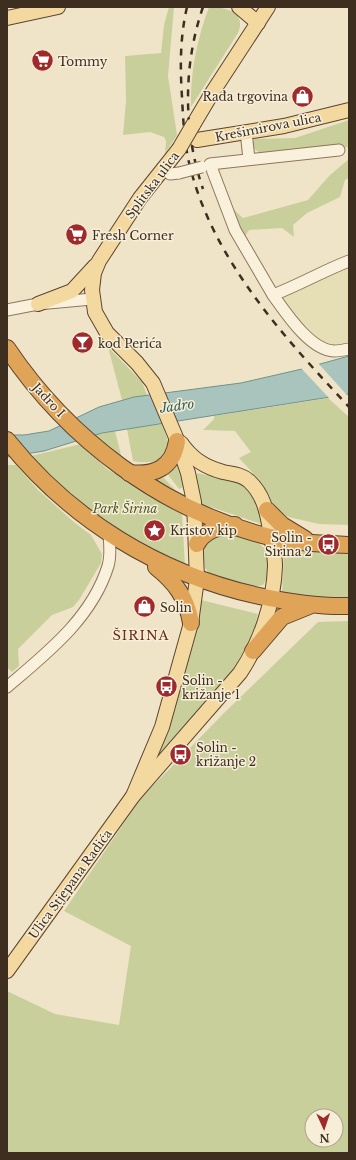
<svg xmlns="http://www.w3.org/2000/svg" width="356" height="1160" font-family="'Libre Baskerville',serif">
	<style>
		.farmland { fill: #e6deb5 }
		.green { fill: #c9cf9b; fill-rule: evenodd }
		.water { fill: #a9c4bc; stroke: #6f938a }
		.pier { fill: #f0e4c8 }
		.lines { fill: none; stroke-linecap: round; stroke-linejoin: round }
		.minor-casing { stroke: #8d765c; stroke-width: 13 }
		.major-casing { stroke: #5b4430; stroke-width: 16 }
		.highway-casing { stroke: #5b4430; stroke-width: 18 }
		.minor { stroke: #faf1dc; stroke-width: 11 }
		.major { stroke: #f3d9a0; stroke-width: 14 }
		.highway { stroke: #e0a458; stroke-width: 16 }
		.rail { stroke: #3d2e20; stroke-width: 2.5; stroke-dasharray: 7 7; stroke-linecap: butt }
		.minor-bridge-casing { stroke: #8d765c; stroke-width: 13; stroke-linecap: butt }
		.major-bridge-casing { stroke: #5b4430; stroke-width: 16; stroke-linecap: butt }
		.minor-bridge { stroke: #faf1dc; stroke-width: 11 }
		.major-bridge { stroke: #f3d9a0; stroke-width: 14 }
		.labels { text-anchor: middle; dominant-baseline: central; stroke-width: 3; stroke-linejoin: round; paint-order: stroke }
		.poi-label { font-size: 12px; fill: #3d2e20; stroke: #f7eed8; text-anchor: start }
		.street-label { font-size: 12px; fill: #3d2e20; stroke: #f7eed8 }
		.park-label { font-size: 12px; font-style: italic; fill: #4d5a26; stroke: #f7eed8 }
		.water-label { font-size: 13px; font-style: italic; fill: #2f5d5a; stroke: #f7eed8 }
		.neighbourhood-label { font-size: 13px; letter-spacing: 1px; fill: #6b2e1e; stroke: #f7eed8 }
	</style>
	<rect width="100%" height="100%" fill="#f0e4c8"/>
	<path class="farmland" d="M349 264V346L339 349 321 343 306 330 279 297Z"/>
	<g class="green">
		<path d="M169 7H174L168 76 177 135 165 154 166 141 164 137 150 132 123 135 126 101 125 56 161 53 164 25Z"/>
		<path d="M209 7C225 7 247 12 238 33L191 107C190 73 197 39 209 7Z"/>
		<path d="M349 120V147L261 154 252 147V143L254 139 295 138Z"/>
		<path d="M349 159V178L345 180 340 197 307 213 293 225 294 237 282 228 249 230 244 238 230 206 243 218 308 200 329 176Z"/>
		<path d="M108 347 142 382 147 395 122 400Z"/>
		<path d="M328 398 349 417V525L319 524 284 516 273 505 262 483 239 458 251 452 235 431 203 430 214 419V416Z"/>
		<path d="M162 424C164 430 168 438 168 445 168 463 145 464 133 461L127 429Z"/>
		<path d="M115 431 121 455 118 456 94 435Z"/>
		<path d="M81 444 107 469 182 513 185 566 111 529 59 488 31 456Z"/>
		<path d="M177 461 184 487 179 489 166 472Z"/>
		<path d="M7 465H16L38 490 75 523 91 535 102 554 101 563 79 600 73 607 52 615 18 649 19 666 12 672 7 667Z"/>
		<path d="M197 473 240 482 256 497 264 525 199 503 195 476Z"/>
		<path d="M161 475 180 495 150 477Z"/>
		<path d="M224 531 258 542 264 548 270 561V573L263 585 250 588 211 576 205 568 203 556 205 543Z"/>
		<path d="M284 548 349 554V599L282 595Z"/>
		<path d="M201 600 258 614 251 639 232 671 152 762 187 661Z"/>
		<path d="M349 621V1153H7V991L55 1014 119 1025 131 946 64 911 141 798 224 713 318 622ZM312 1116H336V1140H312Z"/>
	</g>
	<path class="water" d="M349 356V394L102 433 44 451 7 457V435H24L49 431 99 407 134 397 241 383 302 369Z"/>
	<path class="pier" d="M318 363 346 394 348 396 330 399 301 368Z"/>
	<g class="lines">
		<defs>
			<g id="minor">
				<path d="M246 132 249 159"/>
				<path d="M339 150 210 164 235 230 273 295C299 285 323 271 349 261"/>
				<path d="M170 174 179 173"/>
				<path d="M273 295C286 313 310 350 334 351 339 351 344 350 349 349"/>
				<path d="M7 310 38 304 92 299"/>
				<path d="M7 687C47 653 92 618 108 566 111 556 110 545 109 535"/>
			</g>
			<g id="major">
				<path d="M239 7 258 23"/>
				<path d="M7 18 58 7"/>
				<path d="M193 125 212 93 268 7"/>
				<path d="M197 140 284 126 349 110"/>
				<path d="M38 304 72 291 95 266"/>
				<path d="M133 796 162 727 191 623 197 579 194 502 188 473 175 435 153 383 137 363 107 333 95 312 92 290 94 273 99 261 140 198 179 149"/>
				<path d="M7 971 133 796 240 673C260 643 274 603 275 566 275 554 272 542 270 530 267 511 263 494 249 481 241 474 232 474 223 472 205 467 192 459 181 443"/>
			</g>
			<g id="highway">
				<path d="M7 348C68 439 163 511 270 537 295 543 323 544 349 545"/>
				<path d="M7 440C71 520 159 574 259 596 288 602 319 607 349 606"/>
				<path d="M129 473C154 476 173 468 177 441"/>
				<path d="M267 510 282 525 305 539"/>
				<path d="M197 544C204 530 220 526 235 525"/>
				<path d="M156 567C175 582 187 598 191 623"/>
				<path d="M253 651 282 617 309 606"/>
			</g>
		</defs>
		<use href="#minor" class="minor-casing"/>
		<use href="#major" class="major-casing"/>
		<use href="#highway" class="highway-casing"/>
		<use href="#minor" class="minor"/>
		<use href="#major" class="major"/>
		<use href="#highway" class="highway"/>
		<g class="rail">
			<path d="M187 7C180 37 180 67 182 97 183 117 184 138 188 158 209 256 283 336 349 407"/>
			<path d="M203 7C183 65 183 131 203 189"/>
		</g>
		<defs>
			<path id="minor-bridge" d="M179 173 202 167"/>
			<path id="major-bridge" d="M179 149 193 125"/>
		</defs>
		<use href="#minor-bridge" class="minor-bridge-casing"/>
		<use href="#major-bridge" class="major-bridge-casing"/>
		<use href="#minor-bridge" class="minor-bridge"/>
		<use href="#major-bridge" class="major-bridge"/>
	</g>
	<defs>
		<symbol id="supermarket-disc" viewBox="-11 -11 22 22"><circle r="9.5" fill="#9e2a2b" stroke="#f7eed8"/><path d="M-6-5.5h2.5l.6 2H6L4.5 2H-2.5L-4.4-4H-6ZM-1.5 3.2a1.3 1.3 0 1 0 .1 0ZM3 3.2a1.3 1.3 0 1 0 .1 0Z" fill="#fff"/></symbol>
		<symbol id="shop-disc" viewBox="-11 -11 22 22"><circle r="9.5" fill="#9e2a2b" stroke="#f7eed8"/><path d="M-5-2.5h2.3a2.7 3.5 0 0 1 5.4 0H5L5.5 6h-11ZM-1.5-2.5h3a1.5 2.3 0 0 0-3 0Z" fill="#fff"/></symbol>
		<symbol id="bar-disc" viewBox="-11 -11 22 22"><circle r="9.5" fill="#9e2a2b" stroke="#f7eed8"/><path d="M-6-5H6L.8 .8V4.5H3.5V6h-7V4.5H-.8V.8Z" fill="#fff"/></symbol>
		<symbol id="sight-disc" viewBox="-11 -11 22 22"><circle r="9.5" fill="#9e2a2b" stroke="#f7eed8"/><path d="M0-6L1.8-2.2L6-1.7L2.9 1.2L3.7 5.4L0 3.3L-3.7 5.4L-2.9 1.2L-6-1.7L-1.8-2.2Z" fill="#fff"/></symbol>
		<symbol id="bus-disc" viewBox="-11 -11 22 22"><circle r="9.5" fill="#9e2a2b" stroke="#f7eed8"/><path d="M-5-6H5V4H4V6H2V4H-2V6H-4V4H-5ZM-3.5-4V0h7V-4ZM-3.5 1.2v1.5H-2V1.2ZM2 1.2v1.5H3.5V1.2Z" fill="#fff"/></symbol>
	</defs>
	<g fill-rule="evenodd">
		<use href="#supermarket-disc" x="30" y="48" width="25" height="25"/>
		<use href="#shop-disc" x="290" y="84" width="25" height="25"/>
		<use href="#supermarket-disc" x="64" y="222" width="25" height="25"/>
		<use href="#bar-disc" x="70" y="330" width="25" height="25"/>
		<use href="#sight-disc" x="142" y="518" width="25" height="25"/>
		<use href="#bus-disc" x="316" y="532" width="25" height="25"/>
		<use href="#shop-disc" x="132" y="594" width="25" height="25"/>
		<use href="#bus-disc" x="154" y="674" width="25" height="25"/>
		<use href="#bus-disc" x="168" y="742" width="25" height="25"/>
	</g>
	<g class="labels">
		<g class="poi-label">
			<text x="58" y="61">Tommy</text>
			<text x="288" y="96" text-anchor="end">Rađa trgovina</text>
			<text x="92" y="235">Fresh Corner</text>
			<text x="98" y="343">kod Perića</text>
			<text x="170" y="530">Kristov kip</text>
			<text x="312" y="537" text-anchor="end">Solin -<tspan x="312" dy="14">Sirina 2</tspan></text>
			<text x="160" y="607">Solin</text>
			<text x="182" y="680">Solin -<tspan x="182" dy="14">križanje 1</tspan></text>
			<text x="196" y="747">Solin -<tspan x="196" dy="14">križanje 2</tspan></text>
		</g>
		<g class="street-label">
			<text transform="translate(268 127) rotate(-11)">Krešimirova ulica</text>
			<text transform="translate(152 185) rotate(-53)">Splitska ulica</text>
			<text transform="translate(49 400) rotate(47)">Jadro I</text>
			<text transform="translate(70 884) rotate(-54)">Ulica Stjepana Radića</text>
		</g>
		<g class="park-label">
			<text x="125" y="508">Park Širina</text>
		</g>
		<g class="water-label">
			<text transform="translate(177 406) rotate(-8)">Jadro</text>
		</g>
		<g class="neighbourhood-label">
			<text x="141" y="635">ŠIRINA</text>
		</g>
	</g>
	<rect width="356" height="1160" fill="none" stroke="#3d2e20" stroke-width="16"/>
	<g transform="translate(324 1128) rotate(177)"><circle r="19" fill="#f7eed8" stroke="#ada18e"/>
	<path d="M0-3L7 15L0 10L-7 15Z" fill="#9e2a2b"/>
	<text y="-6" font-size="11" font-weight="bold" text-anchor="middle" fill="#3d2e20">N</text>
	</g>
</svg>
